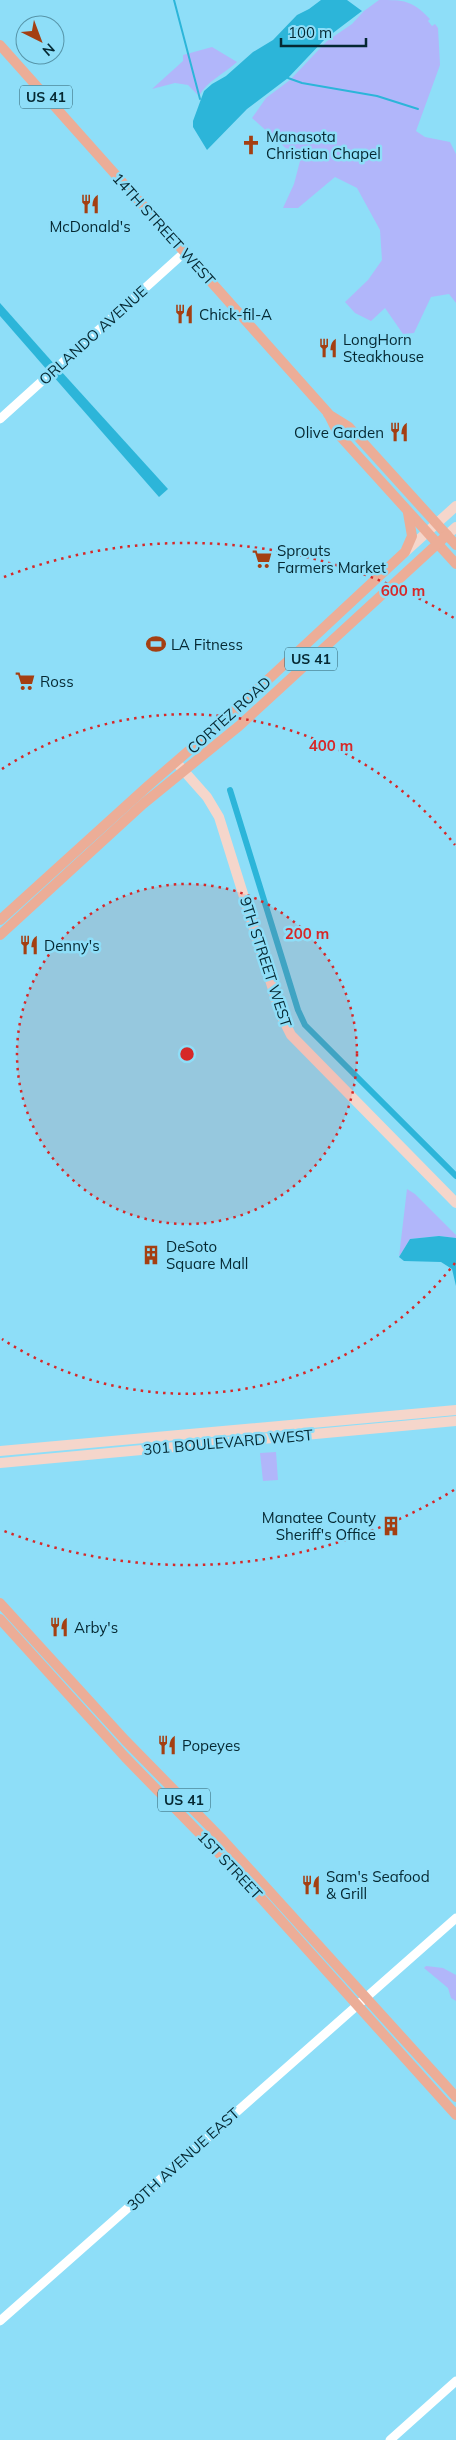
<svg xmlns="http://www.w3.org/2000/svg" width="456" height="2440" font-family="Mulish,sans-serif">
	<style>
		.green { fill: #b1b6fa }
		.water { fill: #2cb5d9 }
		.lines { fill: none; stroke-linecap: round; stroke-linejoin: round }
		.stream { stroke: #2cb5d9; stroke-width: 2 }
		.canal { stroke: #2cb5d9; stroke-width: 6 }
		.tertiary { stroke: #fff; stroke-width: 9 }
		.secondary { stroke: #f5d6cb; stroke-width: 10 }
		.primary { stroke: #ecad97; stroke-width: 10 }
		.ring { fill: none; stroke: #d62828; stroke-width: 2.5; stroke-dasharray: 2.5 5 }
		.labels { text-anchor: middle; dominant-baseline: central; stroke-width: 5; stroke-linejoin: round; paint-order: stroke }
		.shield { fill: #8edef8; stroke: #2e5f6d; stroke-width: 1 }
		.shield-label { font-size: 14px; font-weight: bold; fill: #052832 }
		.poi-label { font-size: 15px; fill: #052832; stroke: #8edef8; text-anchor: start }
		.street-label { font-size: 15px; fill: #052832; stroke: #8edef8 }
		.centre { fill: #d62828; stroke: #8edef8; stroke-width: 2.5 }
		.ring-label { font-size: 15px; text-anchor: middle; font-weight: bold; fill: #d62828; stroke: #8edef8; stroke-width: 5; stroke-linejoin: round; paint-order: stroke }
	</style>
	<rect width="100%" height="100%" fill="#8edef8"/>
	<g class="green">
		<path d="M379 0C404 0 412 0 430 19L428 21 432 26 435 24 438 28 440 65 416 131 425 137 450 142 456 154V303L449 294 431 297 414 333 403 334 385 308 371 321 355 313 345 302 368 280 382 260 380 230 357 188 335 177 298 208H283L294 184 300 161 252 118 266 98 290 80 327 41 352 24 364 11Z"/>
		<path d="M212 47 237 62C224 74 207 81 199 96L188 85 175 83 152 89 183 61V55Z"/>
		<path d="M407 1189 415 1194 456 1235V1238L439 1236 410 1239 399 1257Z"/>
		<path d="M276 1452 278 1480 263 1481 260 1453Z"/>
		<path d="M426 1966 443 1968 456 1975V2001L451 1998 448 1988 424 1968Z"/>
	</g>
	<g class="water">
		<path d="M321 0H347L362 11 325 39 288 78 247 109 207 150 193 127V121L204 91 212 84 226 76 253 52 273 40 297 15 309 9Z"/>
		<path d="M0 303 55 365 48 371 0 316Z"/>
		<path d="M60 370 168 489 159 497 53 376Z"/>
		<path d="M439 1236 456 1238V1286L452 1269 441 1262 404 1261 399 1257 410 1239Z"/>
	</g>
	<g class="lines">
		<g class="stream">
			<path d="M174 0 200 99"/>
			<path d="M288 78 302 83 377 96 418 109"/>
		</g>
		<path class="canal" d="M230 790 298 1010 305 1025 456 1176"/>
		<g class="tertiary">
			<path d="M0 419 185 252"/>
			<path d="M0 2321 456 1918"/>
			<path d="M390 2440 456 2381"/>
		</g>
		<g class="secondary">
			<path d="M447 535 456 527"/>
			<path d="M405 552 456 506"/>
			<path d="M176 762 207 797 219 817 281 1015 291 1035 456 1203"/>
			<path d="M0 1451 456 1410"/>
			<path d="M0 1463 456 1421"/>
		</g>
		<g class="primary">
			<path d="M0 45 328 413 339 435 456 564"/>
			<path d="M328 414 349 427 456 545"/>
			<path d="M0 920 149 785 230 715 405 552 412 536 408 513"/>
			<path d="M0 935 143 804 239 726 447 535"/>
			<path d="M0 1603 125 1740 223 1840 456 2097"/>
			<path d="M0 1619 125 1757 243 1878 456 2115"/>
		</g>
	</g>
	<circle cx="187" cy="1054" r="170" fill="#d62828" fill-opacity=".12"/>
	<g class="ring">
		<circle cx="187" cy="1054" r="170"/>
		<path d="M455 1263A340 340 0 0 1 2 1339M2 769A340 340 0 0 1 455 845"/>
		<path d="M454 1490A511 511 0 0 1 4 1531M4 577A511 511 0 0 1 454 618"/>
	</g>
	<defs>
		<symbol id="church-bare" viewBox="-9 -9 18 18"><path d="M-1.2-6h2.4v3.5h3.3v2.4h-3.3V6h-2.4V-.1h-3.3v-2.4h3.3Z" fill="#a43f12" stroke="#8edef8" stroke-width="2.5" paint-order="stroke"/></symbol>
		<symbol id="restaurant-bare" viewBox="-9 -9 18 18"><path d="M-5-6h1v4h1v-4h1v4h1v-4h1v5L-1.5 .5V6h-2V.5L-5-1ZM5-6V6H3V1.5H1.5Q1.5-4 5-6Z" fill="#a43f12" stroke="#8edef8" stroke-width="2.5" paint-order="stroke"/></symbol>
		<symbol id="supermarket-bare" viewBox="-9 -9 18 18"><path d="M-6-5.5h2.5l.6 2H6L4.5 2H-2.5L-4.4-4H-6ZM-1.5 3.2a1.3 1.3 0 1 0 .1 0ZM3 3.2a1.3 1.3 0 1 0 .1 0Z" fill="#a43f12" stroke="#8edef8" stroke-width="2.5" paint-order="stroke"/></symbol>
		<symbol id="stadium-bare" viewBox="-9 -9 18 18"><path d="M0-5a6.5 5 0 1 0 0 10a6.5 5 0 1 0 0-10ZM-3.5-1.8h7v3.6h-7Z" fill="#a43f12" stroke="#8edef8" stroke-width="2.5" paint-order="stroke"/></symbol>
		<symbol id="building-bare" viewBox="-9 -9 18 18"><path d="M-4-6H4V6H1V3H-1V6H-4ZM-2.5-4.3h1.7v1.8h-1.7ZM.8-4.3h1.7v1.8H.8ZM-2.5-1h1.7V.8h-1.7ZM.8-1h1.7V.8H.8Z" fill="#a43f12" stroke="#8edef8" stroke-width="2.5" paint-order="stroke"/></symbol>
	</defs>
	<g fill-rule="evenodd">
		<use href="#church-bare" x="237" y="131" width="28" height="28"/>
		<use href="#restaurant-bare" x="76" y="190" width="28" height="28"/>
		<use href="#restaurant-bare" x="170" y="300" width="28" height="28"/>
		<use href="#restaurant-bare" x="314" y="334" width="28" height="28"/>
		<use href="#restaurant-bare" x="385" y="418" width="28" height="28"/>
		<use href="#supermarket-bare" x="248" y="545" width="28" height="28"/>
		<use href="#stadium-bare" x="142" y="630" width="28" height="28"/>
		<use href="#supermarket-bare" x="11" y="667" width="28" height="28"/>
		<use href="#restaurant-bare" x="15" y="931" width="28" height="28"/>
		<use href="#building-bare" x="137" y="1241" width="28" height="28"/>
		<use href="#building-bare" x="377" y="1512" width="28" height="28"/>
		<use href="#restaurant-bare" x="45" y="1613" width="28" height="28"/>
		<use href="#restaurant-bare" x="153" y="1731" width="28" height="28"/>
		<use href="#restaurant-bare" x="297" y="1871" width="28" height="28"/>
	</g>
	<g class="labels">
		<g class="shield">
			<rect x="20" y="85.5" width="52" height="23" rx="4"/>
			<rect x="285" y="647.5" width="52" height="23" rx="4"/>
			<rect x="158" y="1788.5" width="52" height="23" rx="4"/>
		</g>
		<g class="shield-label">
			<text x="46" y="97">US 41</text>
			<text x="311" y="659">US 41</text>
			<text x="184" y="1800">US 41</text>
		</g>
		<g class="poi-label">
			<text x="266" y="136">Manasota<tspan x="266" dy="17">Christian Chapel</tspan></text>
			<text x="90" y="226" text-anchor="middle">McDonald's</text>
			<text x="199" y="314">Chick-fil-A</text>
			<text x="343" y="339">LongHorn<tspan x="343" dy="17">Steakhouse</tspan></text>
			<text x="384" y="432" text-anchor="end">Olive Garden</text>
			<text x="277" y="550">Sprouts<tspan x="277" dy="17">Farmers Market</tspan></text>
			<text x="171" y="644">LA Fitness</text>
			<text x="40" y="681">Ross</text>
			<text x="44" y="945">Denny's</text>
			<text x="166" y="1246">DeSoto<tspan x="166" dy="17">Square Mall</tspan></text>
			<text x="376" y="1517" text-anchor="end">Manatee County<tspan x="376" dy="17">Sheriff's Office</tspan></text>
			<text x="74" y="1627">Arby's</text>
			<text x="182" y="1745">Popeyes</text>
			<text x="326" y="1876">Sam's Seafood<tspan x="326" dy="17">&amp; Grill</tspan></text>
		</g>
		<g class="street-label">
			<text transform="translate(164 229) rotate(48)">14TH STREET WEST</text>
			<text transform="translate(93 335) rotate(-42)">ORLANDO AVENUE</text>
			<text transform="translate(229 715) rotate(-42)">CORTEZ ROAD</text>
			<text transform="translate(266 962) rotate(72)">9TH STREET WEST</text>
			<text transform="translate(228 1442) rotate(-5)">301 BOULEVARD WEST</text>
			<text transform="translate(230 1865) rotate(47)">1ST STREET</text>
			<text transform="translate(183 2159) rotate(-42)">30TH AVENUE EAST</text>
		</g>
	</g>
	<circle cx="187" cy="1054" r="8" class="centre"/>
	<g class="ring-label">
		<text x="403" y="596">600 m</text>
		<text x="331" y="751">400 m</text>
		<text x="307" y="939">200 m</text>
	</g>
	<g transform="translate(40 40) rotate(138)"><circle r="24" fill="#8edef8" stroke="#5795a9"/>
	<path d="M0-4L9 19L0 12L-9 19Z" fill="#a43f12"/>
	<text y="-8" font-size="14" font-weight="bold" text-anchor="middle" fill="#052832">N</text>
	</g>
	<path d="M281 38v8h85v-8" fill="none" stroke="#052832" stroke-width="2.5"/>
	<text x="288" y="38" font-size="15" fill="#052832" stroke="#8edef8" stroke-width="4" paint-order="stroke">100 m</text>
</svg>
